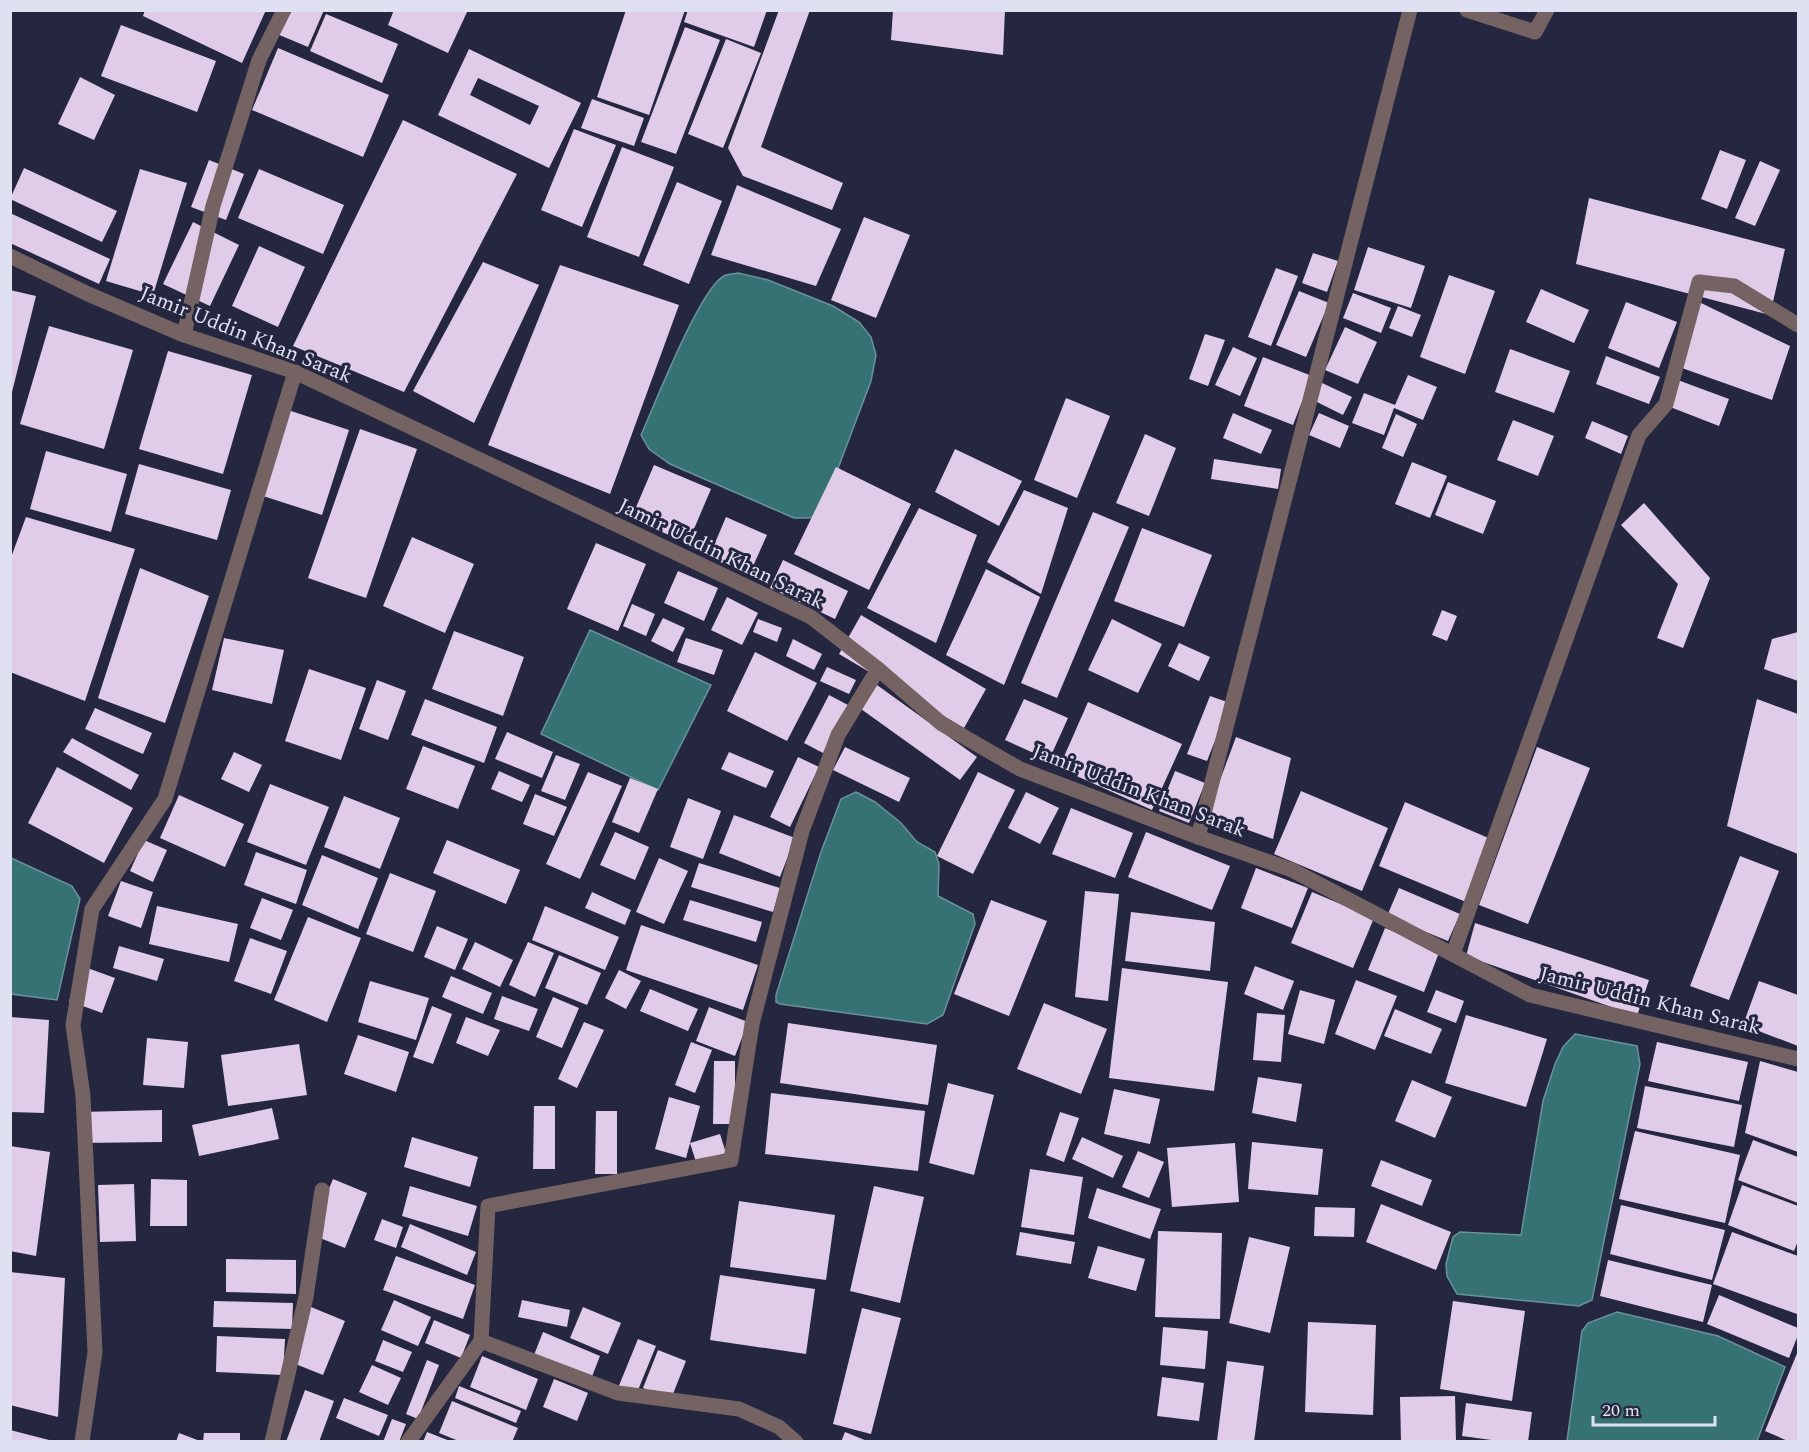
<svg xmlns="http://www.w3.org/2000/svg" width="1809" height="1452" font-family="Spectral,serif">
	<style>
		.water { fill: #367274; stroke: #69939a; stroke-width: 1.5 }
		.building { fill: #e0cbe9; fill-rule: evenodd }
		.lines { fill: none; stroke-linecap: round; stroke-linejoin: round }
		.street { stroke: #746362; stroke-width: 15 }
		.labels { text-anchor: middle; dominant-baseline: central; stroke-width: 6; stroke-linejoin: round; paint-order: stroke }
		.street-label { font-size: 21px; fill: #dfe1f2; stroke: #252740 }
	</style>
	<rect width="100%" height="100%" fill="#252740"/>
	<g class="water">
		<path d="M738 273 768 280 833 306 859 322 871 337 876 355 871 381 823 508 810 518H794L670 464 649 449 641 435C654 406 700 288 724 276 728 274 734 274 738 273Z"/>
		<path d="M590 630 711 685 658 790 541 734Z"/>
		<path d="M856 792 875 802 901 823 917 842 935 852 939 864 938 896 973 914 975 924 943 1015 927 1024 780 1004 776 1002V995L821 852 841 799Z"/>
		<path d="M11 858 72 886 80 899 57 1000 11 994Z"/>
		<path d="M1575 1034 1637 1046 1640 1064 1592 1300 1579 1306 1457 1294 1447 1276 1446 1264 1453 1237 1460 1232 1521 1235 1543 1101 1555 1064 1563 1047Z"/>
		<path d="M1617 1312 1718 1336 1785 1367 1757 1441H1567L1582 1331 1588 1323Z"/>
	</g>
	<g class="building">
		<path d="M145 10H266L242 63 143 16Z"/>
		<path d="M287 10H324L308 47 277 34Z"/>
		<path d="M394 10H468L448 53 388 25Z"/>
		<path d="M626 10H685L649 115 597 97Z"/>
		<path d="M688 10H767L754 47 684 22Z"/>
		<path d="M779 10H810L761 147 843 183 832 210 743 176 728 148Z"/>
		<path d="M893 10H1005L1003 55 891 40Z"/>
		<path d="M326 14 398 44 382 83 310 51Z"/>
		<path d="M121 25 216 61 197 112 101 76Z"/>
		<path d="M685 27 720 40 676 154 641 142Z"/>
		<path d="M726 39 761 53 723 148 688 134Z"/>
		<path d="M278 48 389 95 363 157 252 110Z"/>
		<path d="M469 49 581 103 549 168 438 115ZM478 78 539 106 530 125 470 95Z"/>
		<path d="M80 77 115 95 94 140 58 124Z"/>
		<path d="M592 99 644 118 634 146 581 128Z"/>
		<path d="M403 120 517 174 404 392 293 346Z"/>
		<path d="M574 129 616 145 582 227 541 210Z"/>
		<path d="M622 147 674 167 639 257 587 237Z"/>
		<path d="M1720 150 1746 160 1727 209 1701 199Z"/>
		<path d="M209 160 244 174 226 220 191 207Z"/>
		<path d="M1760 161 1780 170 1755 226 1735 218Z"/>
		<path d="M24 168 117 211 102 242 10 199Z"/>
		<path d="M140 169 187 183 153 295 106 281Z"/>
		<path d="M259 169 344 205 323 254 238 218Z"/>
		<path d="M677 182 722 201 689 284 643 265Z"/>
		<path d="M737 185 841 229 816 286 711 255Z"/>
		<path d="M1589 198 1785 249 1770 315 1576 264Z"/>
		<path d="M10 213 110 259 99 284 10 243Z"/>
		<path d="M864 217 910 235 876 318 831 300Z"/>
		<path d="M193 222 239 245 210 306 163 284Z"/>
		<path d="M259 246 305 267 278 327 232 306Z"/>
		<path d="M1368 247 1425 266 1411 308 1354 290Z"/>
		<path d="M1313 253 1338 261 1327 292 1302 283Z"/>
		<path d="M483 262 539 285 474 423 413 391Z"/>
		<path d="M560 265 679 305 610 494 488 445Z"/>
		<path d="M1276 268 1298 276 1271 346 1248 337Z"/>
		<path d="M1449 275 1495 291 1465 374 1420 357Z"/>
		<path d="M1541 289 1589 310 1574 343 1526 322Z"/>
		<path d="M10 290 36 296 11 396H10Z"/>
		<path d="M1299 291 1329 303 1306 357 1276 345Z"/>
		<path d="M1353 293 1391 308 1381 333 1343 318Z"/>
		<path d="M1626 302 1677 322 1659 368 1608 348Z"/>
		<path d="M1699 302 1790 346 1772 400 1679 367Z"/>
		<path d="M1398 306 1421 315 1412 337 1389 328Z"/>
		<path d="M49 326 133 350 104 449 20 424Z"/>
		<path d="M1345 327 1377 342 1358 384 1325 370Z"/>
		<path d="M1205 334 1225 340 1208 386 1189 379Z"/>
		<path d="M1233 347 1257 358 1240 396 1215 385Z"/>
		<path d="M1510 349 1570 371 1554 413 1495 392Z"/>
		<path d="M168 351 252 375 223 474 139 449Z"/>
		<path d="M1606 356 1660 377 1649 404 1596 384Z"/>
		<path d="M1263 357 1312 376 1293 425 1244 406Z"/>
		<path d="M1408 375 1437 387 1423 420 1394 408 1384 435 1352 423 1364 393 1395 405Z"/>
		<path d="M1675 379 1729 399 1719 426 1665 405Z"/>
		<path d="M1322 383 1352 397 1343 415 1313 400Z"/>
		<path d="M1066 398 1110 416 1077 498 1034 480Z"/>
		<path d="M288 410 349 430 322 515 260 495Z"/>
		<path d="M1233 413 1272 430 1261 454 1223 438Z"/>
		<path d="M1319 413 1349 426 1340 448 1309 435Z"/>
		<path d="M1396 414 1417 424 1403 457 1382 448Z"/>
		<path d="M1513 420 1554 436 1538 476 1497 460Z"/>
		<path d="M1592 421 1628 436 1621 454 1585 438Z"/>
		<path d="M360 429 417 449 366 598 308 578Z"/>
		<path d="M1145 434 1176 448 1149 516 1116 503Z"/>
		<path d="M955 449 1022 481 999 526 935 492Z"/>
		<path d="M46 451 127 474 111 532 30 509Z"/>
		<path d="M1214 459 1281 469 1278 489 1211 479Z"/>
		<path d="M1412 462 1447 476 1430 518 1395 504Z"/>
		<path d="M139 464 231 490 217 540 125 514Z"/>
		<path d="M654 465 711 489 688 543 631 519Z"/>
		<path d="M836 467 911 504 869 590 794 554Z"/>
		<path d="M1448 482 1496 501 1483 534 1435 515Z"/>
		<path d="M1024 490 1068 508 1041 594 987 562Z"/>
		<path d="M1644 503 1710 578 1683 648 1657 638 1678 584 1621 525Z"/>
		<path d="M919 508 977 535 936 643 867 608Z"/>
		<path d="M1093 512 1129 527 1057 698 1021 683Z"/>
		<path d="M26 517 135 549 85 701 10 672V560Z"/>
		<path d="M726 517 767 535 749 575 709 557Z"/>
		<path d="M1142 528 1212 555 1184 627 1114 601Z"/>
		<path d="M412 537 474 564 445 633 383 606Z"/>
		<path d="M596 543 646 564 618 631 567 609Z"/>
		<path d="M783 560 848 591 835 619 770 588Z"/>
		<path d="M140 568 209 596 165 723 98 698Z"/>
		<path d="M986 569 1040 597 1004 685 946 655Z"/>
		<path d="M678 571 718 588 704 621 664 603Z"/>
		<path d="M727 597 758 613 742 645 711 630Z"/>
		<path d="M632 604 655 614 646 636 623 626Z"/>
		<path d="M1442 610 1457 616 1447 641 1432 635Z"/>
		<path d="M861 615 986 689 964 728 839 654Z"/>
		<path d="M663 618 685 628 673 652 651 641Z"/>
		<path d="M758 619 782 628 777 642 753 632Z"/>
		<path d="M1112 619 1162 644 1138 693 1088 670Z"/>
		<path d="M454 631 524 657 503 716 432 689Z"/>
		<path d="M1798 632V681L1764 669 1772 639Z"/>
		<path d="M224 638 284 650 272 704 212 690Z"/>
		<path d="M686 638 723 650 714 675 677 662Z"/>
		<path d="M793 639 822 654 814 670 786 656Z"/>
		<path d="M1179 643 1210 657 1199 681 1168 666Z"/>
		<path d="M755 652 817 683 787 741 727 711Z"/>
		<path d="M827 667 856 680 849 694 820 681Z"/>
		<path d="M309 669 366 688 341 760 285 741Z"/>
		<path d="M377 680 406 691 388 740 359 729Z"/>
		<path d="M877 685 977 757 960 780 861 709Z"/>
		<path d="M829 695 848 705 823 753 804 743Z"/>
		<path d="M1210 696 1230 703 1207 761 1187 754Z"/>
		<path d="M425 699 497 727 484 763 411 735Z"/>
		<path d="M1024 699 1068 718 1049 760 1005 740Z"/>
		<path d="M1757 699 1798 714V854L1727 826Z"/>
		<path d="M1088 702 1182 744 1152 810 1059 768Z"/>
		<path d="M95 708 152 733 143 754 85 729Z"/>
		<path d="M507 732 553 752 542 778 495 759Z"/>
		<path d="M1236 737 1291 758 1273 839 1207 815Z"/>
		<path d="M72 738 139 775 131 790 63 752Z"/>
		<path d="M423 746 475 766 458 809 406 789Z"/>
		<path d="M845 747 910 778 899 802 833 770Z"/>
		<path d="M1537 747 1590 768 1528 924 1479 905Z"/>
		<path d="M234 752 262 765 249 792 221 779Z"/>
		<path d="M729 752 774 771 766 788 721 769Z"/>
		<path d="M556 755 580 764 565 800 541 791Z"/>
		<path d="M798 757 819 767 790 827 770 817Z"/>
		<path d="M57 767 133 808 104 863 28 823Z"/>
		<path d="M499 771 530 785 522 802 491 789Z"/>
		<path d="M1175 771 1205 783 1189 823 1159 811Z"/>
		<path d="M588 772 622 786 580 879 546 864Z"/>
		<path d="M978 772 1015 790 973 874 937 856Z"/>
		<path d="M630 778 658 789 639 833 612 822Z"/>
		<path d="M270 784 329 807 306 865 247 842Z"/>
		<path d="M1301 791 1388 828 1362 891 1274 854Z"/>
		<path d="M1026 792 1059 808 1040 844 1008 828Z"/>
		<path d="M535 794 567 807 554 836 523 824Z"/>
		<path d="M179 795 244 824 225 867 160 838Z"/>
		<path d="M344 796 400 818 380 869 324 847Z"/>
		<path d="M688 798 721 811 703 859 670 847Z"/>
		<path d="M1405 802 1493 840 1466 902 1379 866Z"/>
		<path d="M1071 808 1133 833 1115 878 1052 854Z"/>
		<path d="M734 815 795 838 780 877 719 853Z"/>
		<path d="M615 832 649 847 635 880 600 865Z"/>
		<path d="M1146 832 1230 866 1212 910 1128 877Z"/>
		<path d="M144 840 167 850 153 882 130 871Z"/>
		<path d="M447 840 520 870 506 904 433 873Z"/>
		<path d="M256 852 307 870 296 904 244 885Z"/>
		<path d="M322 855 378 878 358 929 302 905Z"/>
		<path d="M1740 856 1779 871 1729 1000 1690 986Z"/>
		<path d="M659 858 688 871 664 924 636 912Z"/>
		<path d="M699 863 780 888 773 912 691 887Z"/>
		<path d="M1256 868 1308 888 1292 928 1241 908Z"/>
		<path d="M390 873 436 891 413 952 366 934Z"/>
		<path d="M121 881 153 892 141 928 108 916Z"/>
		<path d="M1399 888 1460 914 1448 941 1387 916Z"/>
		<path d="M1085 891 1119 894 1108 1001 1075 997Z"/>
		<path d="M592 892 631 910 625 925 585 908Z"/>
		<path d="M1312 892 1374 918 1353 968 1291 943Z"/>
		<path d="M262 898 293 910 281 940 250 928Z"/>
		<path d="M690 900 762 922 756 942 683 920Z"/>
		<path d="M991 900 1047 921 1009 1016 954 994Z"/>
		<path d="M157 906 238 924 229 962 149 944Z"/>
		<path d="M545 906 619 937 605 970 532 940Z"/>
		<path d="M1131 912 1215 922 1210 971 1125 961Z"/>
		<path d="M308 917 361 938 327 1022 274 1000Z"/>
		<path d="M1475 923 1649 980 1637 1016 1466 956Z"/>
		<path d="M641 925 758 965 743 1010 626 970Z"/>
		<path d="M437 926 468 939 455 970 424 957Z"/>
		<path d="M1385 928 1440 950 1424 992 1368 970Z"/>
		<path d="M250 938 287 951 271 994 234 981Z"/>
		<path d="M475 942 513 960 500 987 462 969Z"/>
		<path d="M528 942 554 953 535 997 509 985Z"/>
		<path d="M119 946 164 959 157 981 113 968Z"/>
		<path d="M559 955 601 973 587 1005 545 988Z"/>
		<path d="M82 966 115 978 102 1013 69 1001Z"/>
		<path d="M1255 966 1294 981 1283 1010 1244 994Z"/>
		<path d="M1122 968 1228 982 1214 1091 1109 1078Z"/>
		<path d="M619 970 641 981 626 1009 605 998Z"/>
		<path d="M451 976 492 993 483 1014 442 997Z"/>
		<path d="M1356 980 1397 996 1375 1050 1335 1034Z"/>
		<path d="M370 981 429 998 416 1040 358 1022Z"/>
		<path d="M1759 981 1798 995V1046L1743 1025Z"/>
		<path d="M650 989 698 1009 688 1031 640 1011Z"/>
		<path d="M1300 990 1335 1000 1324 1044 1288 1034Z"/>
		<path d="M1436 990 1464 1001 1456 1023 1427 1012Z"/>
		<path d="M502 996 538 1009 529 1031 494 1019Z"/>
		<path d="M553 997 579 1008 562 1048 536 1037Z"/>
		<path d="M1044 1003 1107 1029 1081 1094 1017 1069Z"/>
		<path d="M432 1006 452 1014 433 1064 413 1057Z"/>
		<path d="M709 1007 748 1022 735 1056 696 1041Z"/>
		<path d="M1395 1009 1442 1029 1431 1054 1384 1036Z"/>
		<path d="M1257 1013 1285 1015 1281 1062 1253 1060Z"/>
		<path d="M1466 1015 1547 1039 1526 1107 1445 1083Z"/>
		<path d="M10 1017 49 1020 44 1113 10 1112Z"/>
		<path d="M466 1017 500 1030 488 1056 456 1043Z"/>
		<path d="M584 1022 604 1030 577 1088 558 1079Z"/>
		<path d="M788 1023 937 1045 928 1105 780 1083Z"/>
		<path d="M358 1035 409 1052 396 1092 344 1074Z"/>
		<path d="M147 1038 188 1042 184 1088 143 1085Z"/>
		<path d="M691 1042 712 1050 695 1093 675 1085Z"/>
		<path d="M1657 1042 1748 1062 1739 1101 1648 1081Z"/>
		<path d="M299 1044 307 1095 228 1106 221 1055Z"/>
		<path d="M714 1061H735V1124H713Z"/>
		<path d="M1760 1061 1798 1072V1152L1745 1133Z"/>
		<path d="M1258 1077 1302 1084 1296 1122 1252 1113Z"/>
		<path d="M1412 1080 1452 1097 1435 1138 1395 1121Z"/>
		<path d="M948 1083 994 1095 974 1175 929 1163Z"/>
		<path d="M1645 1086 1742 1105 1734 1147 1637 1128Z"/>
		<path d="M1114 1089 1160 1099 1150 1144 1104 1134Z"/>
		<path d="M771 1093 925 1111 918 1171 765 1154Z"/>
		<path d="M669 1097 700 1106 686 1158 655 1149Z"/>
		<path d="M534 1106H555V1169H533Z"/>
		<path d="M272 1108 279 1139 199 1156 192 1125Z"/>
		<path d="M162 1110V1142L81 1143 80 1112Z"/>
		<path d="M596 1111H617V1174H595Z"/>
		<path d="M1060 1112 1079 1118 1064 1162 1046 1155Z"/>
		<path d="M1635 1131 1740 1155 1725 1223 1619 1199Z"/>
		<path d="M720 1134 726 1153 696 1162 690 1143Z"/>
		<path d="M412 1137 478 1157 470 1187 404 1167Z"/>
		<path d="M1082 1137 1123 1156 1113 1178 1072 1159Z"/>
		<path d="M1753 1140 1798 1157V1203L1738 1180Z"/>
		<path d="M1252 1142 1323 1149 1318 1195 1248 1189Z"/>
		<path d="M1235 1143 1239 1202 1172 1207 1167 1148Z"/>
		<path d="M10 1146 50 1152 36 1256 10 1251Z"/>
		<path d="M1138 1151 1164 1162 1149 1198 1122 1187Z"/>
		<path d="M1381 1160 1432 1180 1422 1206 1371 1186Z"/>
		<path d="M1030 1169 1083 1177 1074 1235 1021 1227Z"/>
		<path d="M151 1179 187 1180V1226H150Z"/>
		<path d="M333 1179 367 1193 345 1248 310 1234Z"/>
		<path d="M134 1184 136 1241 100 1242 98 1185Z"/>
		<path d="M1742 1185 1798 1206V1241L1794 1251 1728 1225Z"/>
		<path d="M410 1186 477 1206 468 1236 402 1216Z"/>
		<path d="M874 1186 924 1197 900 1303 850 1291Z"/>
		<path d="M1097 1188 1161 1209 1150 1239 1088 1218Z"/>
		<path d="M739 1201 835 1215 826 1280 730 1267Z"/>
		<path d="M1381 1204 1451 1232 1436 1270 1366 1242Z"/>
		<path d="M1621 1205 1725 1230 1712 1280 1610 1254Z"/>
		<path d="M1315 1207 1355 1208 1354 1237 1314 1236Z"/>
		<path d="M382 1219 403 1227 396 1248 374 1240Z"/>
		<path d="M410 1224 476 1252 467 1275 401 1247Z"/>
		<path d="M1158 1231 1222 1233 1220 1319 1155 1317Z"/>
		<path d="M1020 1232 1075 1242 1071 1264 1016 1255Z"/>
		<path d="M1732 1232 1798 1256V1309L1797 1314 1713 1284Z"/>
		<path d="M1249 1237 1290 1247 1270 1333 1229 1323Z"/>
		<path d="M1098 1246 1145 1259 1136 1291 1088 1278Z"/>
		<path d="M396 1256 475 1285 463 1319 383 1290Z"/>
		<path d="M226 1259 296 1260V1294L226 1292Z"/>
		<path d="M1608 1260 1712 1285 1703 1322 1600 1296Z"/>
		<path d="M10 1272 65 1278 58 1417 10 1405Z"/>
		<path d="M720 1275 815 1289 806 1354 710 1340Z"/>
		<path d="M1719 1295 1798 1328V1335L1789 1358 1707 1324Z"/>
		<path d="M394 1300 431 1317 418 1346 381 1330Z"/>
		<path d="M522 1300 570 1310 567 1327 518 1317Z"/>
		<path d="M214 1301 293 1303 292 1329 213 1327Z"/>
		<path d="M1453 1301 1525 1311 1512 1401 1440 1389Z"/>
		<path d="M311 1307 345 1321 323 1375 288 1361Z"/>
		<path d="M583 1307 621 1323 608 1354 570 1338Z"/>
		<path d="M862 1308 901 1318 871 1434 833 1424Z"/>
		<path d="M434 1320 470 1335 461 1358 425 1343Z"/>
		<path d="M1308 1322 1376 1325 1373 1415 1305 1412Z"/>
		<path d="M1163 1327 1208 1331 1205 1369 1160 1365Z"/>
		<path d="M543 1332 600 1356 591 1379 534 1355Z"/>
		<path d="M217 1336 285 1339 283 1375 216 1372Z"/>
		<path d="M638 1339 656 1346 636 1395 618 1388Z"/>
		<path d="M383 1340 412 1352 403 1372 375 1361Z"/>
		<path d="M658 1350 686 1361 671 1399 643 1388Z"/>
		<path d="M1798 1351V1442H1790L1765 1431Z"/>
		<path d="M482 1356 538 1379 526 1410 470 1387Z"/>
		<path d="M427 1360 439 1365 418 1419 406 1414Z"/>
		<path d="M1227 1361 1264 1366 1254 1442 1217 1441Z"/>
		<path d="M372 1365 401 1378 388 1405 359 1392Z"/>
		<path d="M1162 1377 1204 1383 1199 1421 1157 1416Z"/>
		<path d="M554 1379 588 1393 577 1421 543 1407Z"/>
		<path d="M459 1386 521 1411 516 1423 455 1398Z"/>
		<path d="M305 1390 334 1401 319 1442H286Z"/>
		<path d="M1455 1396 1456 1442H1401L1400 1397Z"/>
		<path d="M344 1398 388 1415 379 1436 336 1418Z"/>
		<path d="M452 1401 518 1428 512 1442H461L439 1433Z"/>
		<path d="M1466 1403 1532 1412 1528 1442H1506L1462 1436Z"/>
		<path d="M392 1419 406 1424 399 1442H383Z"/>
		<path d="M10 1430 53 1441V1442H10Z"/>
		<path d="M427 1432 450 1441V1442H423Z"/>
		<path d="M845 1432 867 1441V1442H841Z"/>
		<path d="M179 1433 200 1441V1442H176Z"/>
		<path d="M204 1433H240V1442H203Z"/>
	</g>
	<g class="lines">
		<g class="street">
			<path d="M1467 10 1535 32 1547 10"/>
			<path d="M10 256 88 294 184 335 295 372 811 617 878 669 942 724 1020 769 1198 837 1292 870 1530 995 1798 1059"/>
			<path d="M184 335 213 206 259 60 284 10"/>
			<path d="M1198 837 1410 10"/>
			<path d="M1453 954 1639 435 1666 404 1699 282 1734 286 1798 325"/>
			<path d="M481 1341 618 1393 739 1409 779 1427 796 1442"/>
			<path d="M82 1442 95 1352 83 1096 73 1025 92 909 165 799 295 372"/>
			<path d="M272 1442 306 1297 322 1190"/>
			<path d="M408 1442 481 1341 488 1206 731 1160 752 1024 802 831 838 735 878 669"/>
		</g>
	</g>
	<g class="labels">
		<g class="street-label">
			<text transform="translate(246 335) rotate(22)">Jamir Uddin Khan Sarak</text>
			<text transform="translate(721 554) rotate(26)">Jamir Uddin Khan Sarak</text>
			<text transform="translate(1139 791) rotate(21)">Jamir Uddin Khan Sarak</text>
			<text transform="translate(1650 1001) rotate(14)">Jamir Uddin Khan Sarak</text>
		</g>
	</g>
	<rect width="1809" height="1452" fill="none" stroke="#dfe1f2" stroke-width="24"/>
	<path d="M1593 1416v9h122v-9" fill="none" stroke="#dfe1f2" stroke-width="3"/>
	<text x="1602" y="1416" font-size="18" fill="#dfe1f2" stroke="#252740" stroke-width="4.5" paint-order="stroke">20 m</text>
</svg>
